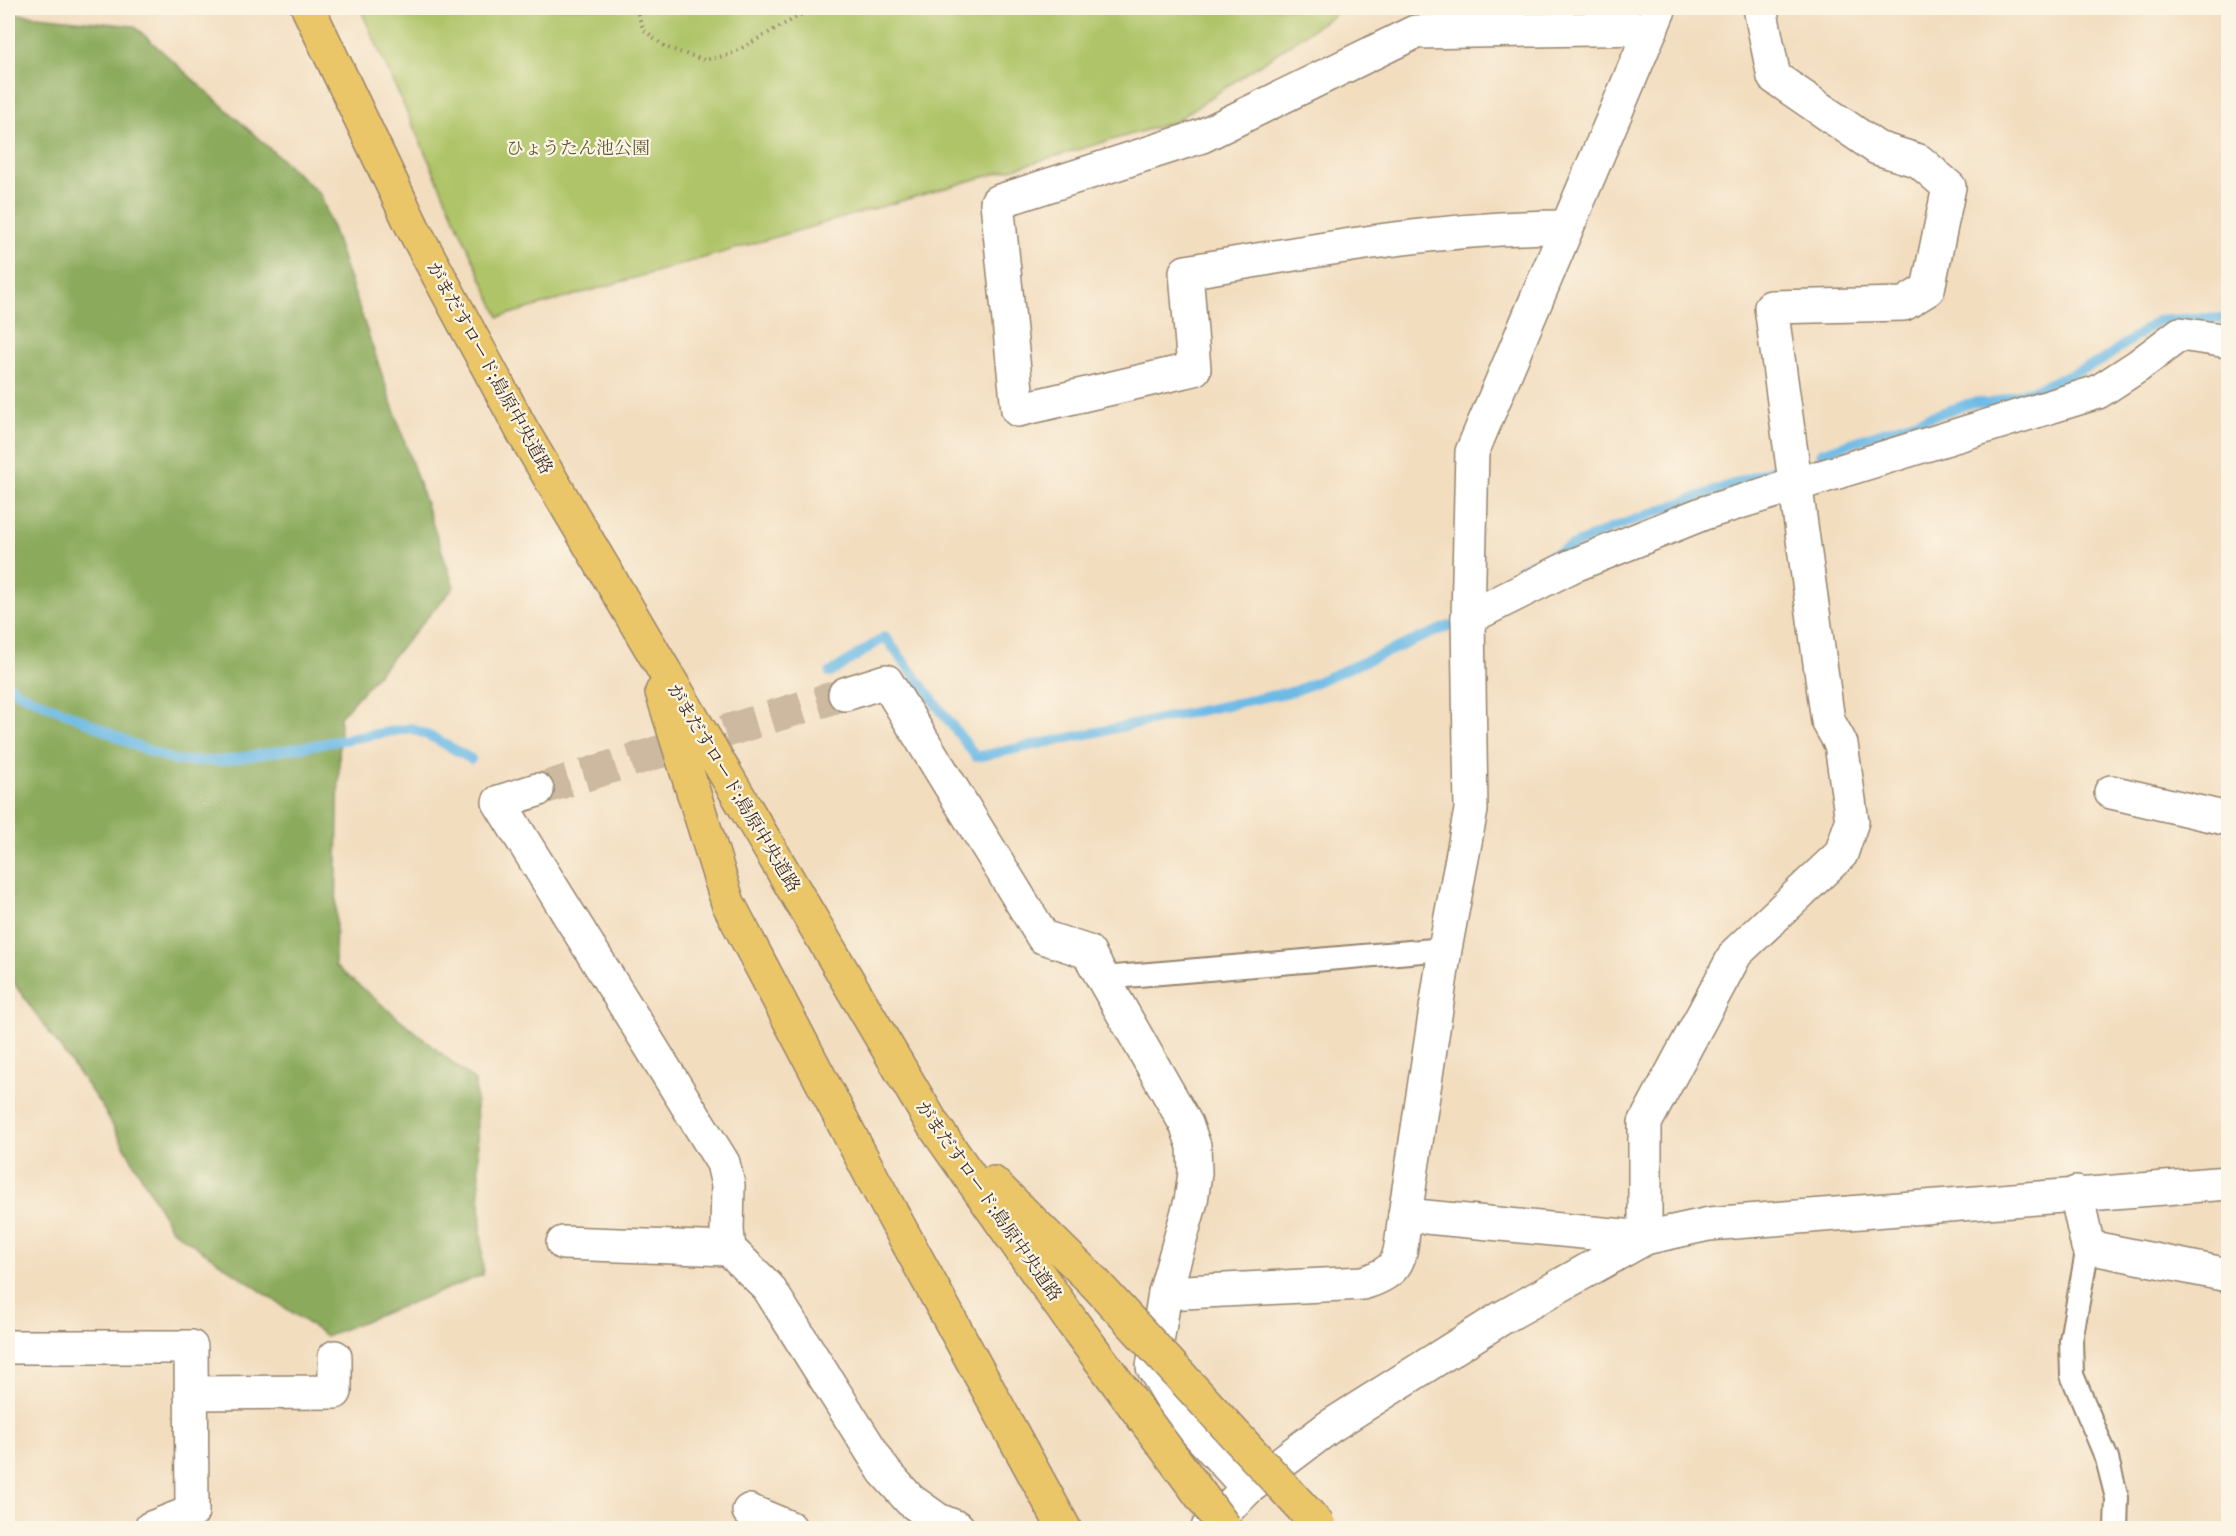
<svg xmlns="http://www.w3.org/2000/svg" width="2236" height="1536" font-family="'Libre Caslon Text','Noto Serif JP',serif">
	<style>
		.green { fill: #afc468; stroke: #757743; stroke-width: 1.5 }
		.forest { fill: #8baa5c; stroke: #636a3d; stroke-width: 1.5 }
		.lines { fill: none; stroke-linecap: round; stroke-linejoin: round }
		.stream { stroke: #6cbae6; stroke-width: 10 }
		.minor-tunnel { stroke: #cdb99f; stroke-width: 33; stroke-dasharray: 33 16; stroke-linecap: butt }
		.service-casing { stroke: #96846e; stroke-width: 26 }
		.minor-casing { stroke: #96846e; stroke-width: 36 }
		.motorway-casing { stroke: #96846e; stroke-width: 36 }
		.path { stroke: #96846e; stroke-width: 4; stroke-dasharray: 1.5 4.5; stroke-linecap: butt }
		.service { stroke: #fff; stroke-width: 22 }
		.minor { stroke: #fff; stroke-width: 33 }
		.motorway { stroke: #ebc669; stroke-width: 33 }
		.motorway-bridge-casing { stroke: #96846e; stroke-width: 36; stroke-linecap: butt }
		.motorway-bridge { stroke: #ebc669; stroke-width: 33 }
		.labels { text-anchor: middle; dominant-baseline: central; stroke-width: 4.5; stroke-linejoin: round; paint-order: stroke }
		.park-label { font-size: 18px; fill: #5e5834; stroke: #fcf5e5 }
		.street-label { font-size: 18px; fill: #3b2a1e; stroke: #fcf5e5 }
	</style>
	<rect width="100%" height="100%" fill="#fcf5e5"/>
	<filter id="ink" filterUnits="userSpaceOnUse"><feTurbulence type="fractalNoise" baseFrequency=".0167" numOctaves="2"/><feDisplacementMap in="SourceGraphic" scale="12" xChannelSelector="R" yChannelSelector="G"/><feConvolveMatrix kernelMatrix="1 2 1 2 8 2 1 2 1" color-interpolation-filters="sRGB"/></filter>
	<filter id="wash" filterUnits="userSpaceOnUse"><feTurbulence type="fractalNoise" baseFrequency=".008" numOctaves="4" result="noise"/><feDisplacementMap in="SourceGraphic" scale="24" xChannelSelector="R" yChannelSelector="G"/><feGaussianBlur stdDeviation="1.35" result="paint"/><feColorMatrix in="noise" values="0 0 0 0 0 0 0 0 0 0 0 0 0 0 0 0 0 1.4 0 .05"/><feComposite in="paint" operator="in"/></filter>
	<g filter="url(#wash)">
		<rect width="100%" height="100%" fill="#f2ddbf"/>
		<path class="green" d="M360 8H1344L1174 122 499 317Z"/>
		<path class="forest" d="M8 13 134 26 321 195 454 587 340 717 335 966 475 1081 483 1275 326 1336 171 1229 101 1105 8 975Z"/>
		<g class="lines">
			<g class="stream">
				<path d="M1821 453 1974 402 1988 404 2031 391 2101 361 2157 321 2196 318 2228 319"/>
				<path d="M1521 569 1612 528 1775 469"/>
				<path d="M830 673 885 637 976 757 1295 691 1451 625"/>
				<path d="M8 684 19 693 85 721 136 746 176 761H222L411 728 436 739 471 759"/>
			</g>
		</g>
	</g>
	<g filter="url(#ink)">
		<g class="lines">
			<path class="minor-tunnel" d="M537 790 845 694"/>
			<defs>
				<g id="service">
					<path d="M1103 978 1445 949"/>
					<path d="M2088 1247 2071 1340 2072 1375 2107 1459 2117 1498 2116 1528"/>
				</g>
				<g id="minor">
					<path d="M1567 227C1438 227 1312 251 1186 272L1194 369 1018 410 997 202 1202 136 1415 32 1652 28"/>
					<path d="M1468 618 1472 452 1659 10"/>
					<path d="M845 694 886 681 1043 937 1088 952 1186 1124 1194 1146 1195 1173 1191 1201 1165 1293 1153 1367 1183 1417 1248 1488"/>
					<path d="M537 790 499 802 723 1163 728 1185 727 1230 729 1249 768 1287 884 1471 910 1500 938 1520 958 1528"/>
					<path d="M2111 792 2228 819"/>
					<path d="M2076 1193 2088 1247 2228 1275"/>
					<path d="M1645 1238 1405 1215 1445 949 1471 810 1468 618 1572 566 1704 513 2098 392 2138 366 2180 334 2228 341"/>
					<path d="M1645 1238V1123L1736 953 1841 854 1852 821 1841 744 1828 721 1771 307 1904 304 1928 289 1949 187 1919 161 1877 148 1774 77 1760 8"/>
					<path d="M563 1243 729 1249"/>
					<path d="M1165 1293 1363 1283C1406 1270 1399 1254 1405 1215"/>
					<path d="M8 1347H191L192 1512 151 1528"/>
					<path d="M191 1393 335 1392V1357"/>
					<path d="M749 1511 790 1528"/>
					<path d="M1208 1528 1248 1488 1329 1427 1500 1319 1645 1238 1709 1224 2228 1183"/>
				</g>
				<g id="motorway">
					<path d="M308 8 413 228 523 432 932 1123 1070 1319"/>
					<path d="M662 692 728 903 873 1179 1064 1528"/>
					<path d="M993 1183 1094 1282"/>
				</g>
			</defs>
			<use href="#service" class="service-casing"/>
			<use href="#minor" class="minor-casing"/>
			<use href="#motorway" class="motorway-casing"/>
			<path class="path" d="M636 8 643 29 665 47 704 60 729 55 813 8"/>
			<use href="#service" class="service"/>
			<use href="#minor" class="minor"/>
			<use href="#motorway" class="motorway"/>
			<defs>
				<g id="motorway-bridge">
					<path d="M1094 1282 1320 1527"/>
					<path d="M1070 1319 1225 1528"/>
				</g>
			</defs>
			<use href="#motorway-bridge" class="motorway-bridge-casing"/>
			<use href="#motorway-bridge" class="motorway-bridge"/>
		</g>
	</g>
	<g class="labels">
		<g class="park-label">
			<text x="578" y="148">ひょうたん池公園</text>
		</g>
		<g class="street-label">
			<text transform="translate(490 368) rotate(61)">がまだすロード;島原中央道路</text>
			<text transform="translate(734 788) rotate(59)">がまだすロード;島原中央道路</text>
			<text transform="translate(989 1201) rotate(55)">がまだすロード;島原中央道路</text>
		</g>
	</g>
	<rect width="2236" height="1536" fill="none" stroke="#fcf5e5" stroke-width="30"/>
</svg>
